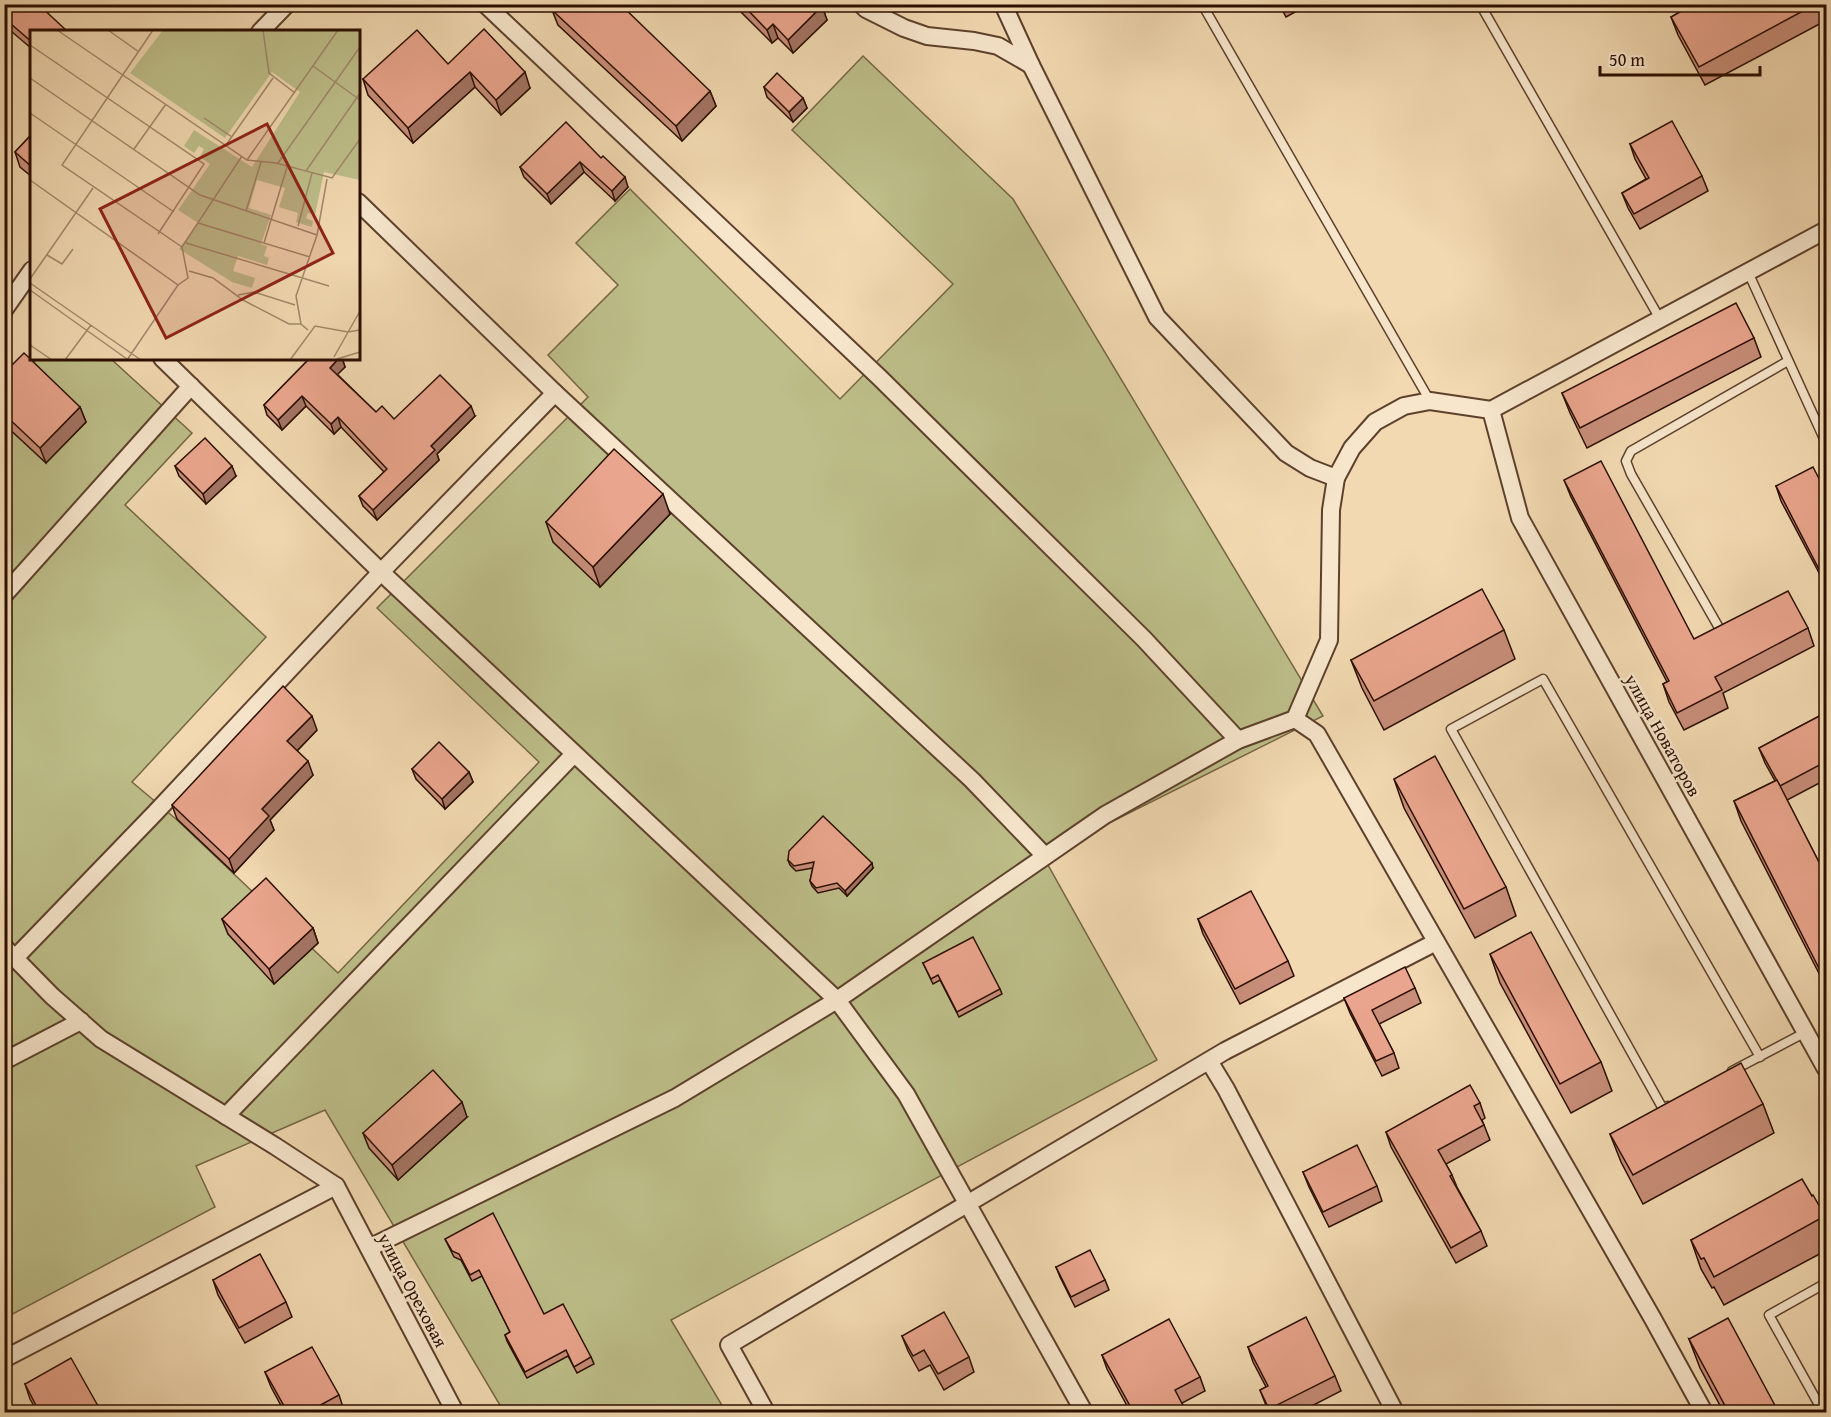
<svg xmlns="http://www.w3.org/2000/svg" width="1831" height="1417" font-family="'Gentium Book Plus',serif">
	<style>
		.green { fill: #bdbe89; stroke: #746644; stroke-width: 1.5 }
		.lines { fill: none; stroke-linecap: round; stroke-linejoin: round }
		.lane-casing { stroke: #5d412c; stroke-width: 11 }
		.street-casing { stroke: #5d412c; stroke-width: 20 }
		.lane { stroke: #f7e6cc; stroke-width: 8 }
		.street { stroke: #f7e6cc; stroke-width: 16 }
		.wall { fill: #c88e79; stroke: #2b0e00; stroke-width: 1.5 }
		.shaded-wall { fill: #a37463; stroke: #2b0e00; stroke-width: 1.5 }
		.building { fill: #e9a58d; stroke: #2b0e00; stroke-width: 1.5 }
		.labels { text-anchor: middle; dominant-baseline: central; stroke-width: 5; stroke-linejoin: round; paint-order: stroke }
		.street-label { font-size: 18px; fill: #2b0e00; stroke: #f7e6cc }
		.inset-road { fill: none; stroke: #a2886a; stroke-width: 1.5 }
		.view { fill: #8f2418; fill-opacity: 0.15; stroke: #8f2418; stroke-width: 3 }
		.inset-edge { fill: none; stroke: #2b0e00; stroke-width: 3 }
	</style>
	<rect width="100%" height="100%" fill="#f2d9b1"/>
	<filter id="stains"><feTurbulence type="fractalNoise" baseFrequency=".00333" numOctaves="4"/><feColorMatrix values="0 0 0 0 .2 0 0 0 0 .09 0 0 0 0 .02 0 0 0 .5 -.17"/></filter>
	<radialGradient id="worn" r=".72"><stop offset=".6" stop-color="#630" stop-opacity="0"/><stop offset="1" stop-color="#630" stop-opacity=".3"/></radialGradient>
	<path class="green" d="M863 56 1013 199 1323 716 1043 856 1157 1060 671 1320 726 1412H504L325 1110 196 1166 215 1207 5 1318 4 424 46 463 29 367 37 359H111L192 433 125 505 266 637 132 782 176 819 338 973 539 762 377 608 588 397 548 355 618 285 576 243 630 189 840 399 953 284 792 130Z"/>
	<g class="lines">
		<defs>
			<g id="lane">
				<path d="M1202 4 1430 401"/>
				<path d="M1480 4 1660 319"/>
				<path d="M1748 272 1826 443"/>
				<path d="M1718 626 1631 474 1626 461 1631 451 1788 361"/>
				<path d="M1732 1071 1806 1032"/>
				<path d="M1668 1106 1663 1109 1451 729 1543 679 1760 1057"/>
				<path d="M1823 1412 1769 1315 1826 1283"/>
			</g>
			<g id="street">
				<path d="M485 4 880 378 1144 639 1238 740"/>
				<path d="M861 4 866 9 904 28 927 36 974 41 998 46 1031 65"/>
				<path d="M1003 4 1031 65 1157 317 1286 453 1310 468 1336 478"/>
				<path d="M260 32 287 4"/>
				<path d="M358 202 555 393 972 780 1045 856"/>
				<path d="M4 310 32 270"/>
				<path d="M162 358 381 572 837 1000 906 1094 1084 1412"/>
				<path d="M1491 410 1520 518 1826 1069"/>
				<path d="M4 595 191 386"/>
				<path d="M1295 719 1317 734 1653 1319 1704 1412"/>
				<path d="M4 947 52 996 101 1039 275 1146 336 1186 455 1412"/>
				<path d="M15 958 155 813 381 572 555 393"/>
				<path d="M4 1061 81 1021"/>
				<path d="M1209 1061 1226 1089 1395 1412"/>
				<path d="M226 1116 574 754"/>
				<path d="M369 1248 675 1098 837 1000 1105 815 1238 740 1295 719 1329 640 1331 510 1336 478 1352 448 1375 422 1404 406 1430 401 1491 410 1826 230"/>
				<path d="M4 1359 336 1186"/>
				<path d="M766 1412 729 1345 1225 1051 1436 942"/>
			</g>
		</defs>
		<use href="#lane" class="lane-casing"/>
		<use href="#street" class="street-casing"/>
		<use href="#lane" class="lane"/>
		<use href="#street" class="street"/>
	</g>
	<g class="wall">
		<path d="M736 4H821L822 6 827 20 793 53 778 38 772 43 738 9Z"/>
		<path d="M1279 4H1310L1286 17Z"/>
		<path d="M1694 4H1827V20L1705 85 1678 35 1671 17Z"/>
		<path d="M552 10 710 91 716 106 682 141 558 25Z"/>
		<path d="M4 13 32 32V49L5 26Z"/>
		<path d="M448 64 530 88 501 115 475 87 413 143 368 95 363 79Z"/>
		<path d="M764 87 803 98 807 108 793 122 767 97Z"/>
		<path d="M32 134V177L20 167 15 152Z"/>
		<path d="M1630 144 1702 176 1708 191 1640 229 1628 208 1622 193 1646 179 1635 159Z"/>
		<path d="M601 158 628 187 615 201 584 172 551 204 524 177 520 167Z"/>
		<path d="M1754 338 1761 357 1587 448 1570 413 1562 393Z"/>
		<path d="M310 358H342L345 367 337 374 376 412 394 419 475 416 437 454 439 460 377 520 363 506 359 496 384 472 341 427 334 434 306 406 282 430 267 415 264 405Z"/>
		<path d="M4 373 80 407 86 422 46 463 4 424Z"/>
		<path d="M175 466 236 476 206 504 179 476Z"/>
		<path d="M1564 480 1694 639 1808 628 1814 646 1723 693 1728 708 1684 730 1669 702 1663 684 1667 682 1571 497Z"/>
		<path d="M1776 486 1827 494V588L1781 501Z"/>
		<path d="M670 514 600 587 553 542 546 522Z"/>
		<path d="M1504 630 1515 659 1384 730 1362 688 1351 660Z"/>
		<path d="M1827 712V779L1787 800 1827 878V989L1741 821 1734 801 1775 781 1765 763 1759 748Z"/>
		<path d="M317 730 297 751 313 775 270 820 274 830 234 873 177 819 172 805Z"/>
		<path d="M412 769 469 772 473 782 445 809 416 779Z"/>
		<path d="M1394 779 1506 887 1516 916 1475 938 1404 808Z"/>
		<path d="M788 860 873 868 847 896 839 888 818 893 812 886 810 881 813 868 796 871 790 865Z"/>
		<path d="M222 919 313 928 318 943 274 984 228 934Z"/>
		<path d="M1198 919 1288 961 1294 976 1240 1004 1203 934Z"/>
		<path d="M1490 954 1601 1062 1612 1091 1571 1113 1500 983Z"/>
		<path d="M923 963 1000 989 1002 994 959 1017 940 980 933 984Z"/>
		<path d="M1415 988 1421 1003 1379 1024 1394 1053 1399 1068 1382 1076 1350 1013 1344 998Z"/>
		<path d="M1480 1103 1485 1118 1482 1120 1490 1140 1446 1164 1452 1175 1457 1187 1481 1231 1487 1246 1456 1263 1391 1147 1386 1132Z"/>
		<path d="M1763 1104 1774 1133 1643 1204 1621 1162 1610 1134Z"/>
		<path d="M467 1117 398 1180 369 1148 363 1133Z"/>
		<path d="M1303 1172 1377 1186 1382 1201 1329 1227 1309 1187Z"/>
		<path d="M1812 1196 1825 1216 1827 1221V1250L1724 1305 1714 1287 1712 1288 1701 1269 1691 1240Z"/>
		<path d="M445 1239 544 1314 591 1357 594 1364 577 1373 568 1356 527 1378 507 1341 505 1335 510 1332 482 1276 472 1281 461 1260 454 1257Z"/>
		<path d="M1056 1267 1105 1280 1109 1290 1075 1307 1060 1277Z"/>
		<path d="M213 1280 286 1302 292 1317 245 1343 218 1295Z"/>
		<path d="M902 1336 969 1357 974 1372 944 1390 930 1365 919 1371 908 1351Z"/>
		<path d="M1689 1339 1779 1413H1724L1700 1368Z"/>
		<path d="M1248 1347 1335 1376 1341 1391 1298 1413H1269L1260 1390 1266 1387 1253 1362Z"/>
		<path d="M1102 1355 1200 1377 1205 1391 1182 1403 1187 1413H1131L1107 1369Z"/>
		<path d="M265 1372 339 1395 344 1410 339 1413H285L271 1387Z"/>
		<path d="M25 1384 98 1406 100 1413H38L30 1399Z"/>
	</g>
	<g class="shaded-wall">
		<path d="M822 6 827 20 793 53 788 40Z"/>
		<path d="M773 24 778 38 772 43 767 30Z"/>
		<path d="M470 72 475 87 413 143 408 128Z"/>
		<path d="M525 72 530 88 501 115 496 100Z"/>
		<path d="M710 91 716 106 682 141 676 126Z"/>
		<path d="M803 98 807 108 793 122 789 112Z"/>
		<path d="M580 162 584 172 551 204 547 194Z"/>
		<path d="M625 177 628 187 615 201 612 191Z"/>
		<path d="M339 358H342L345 367 334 378 330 368Z"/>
		<path d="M302 396 306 406 282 430 278 420Z"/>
		<path d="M471 406 475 416 437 454 439 460 377 520 373 510 431 446Z"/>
		<path d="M80 407 86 422 46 463 40 448Z"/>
		<path d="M338 417 341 427 334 434 331 424Z"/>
		<path d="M232 466 236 476 206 504 203 494Z"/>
		<path d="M663 494 670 514 600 587 593 567Z"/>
		<path d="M312 716 317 730 292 756 287 741Z"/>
		<path d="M308 761 313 775 270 820 274 830 234 873 229 859 262 809Z"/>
		<path d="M469 772 473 782 445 809 442 799Z"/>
		<path d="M872 863 873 868 847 896 845 891Z"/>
		<path d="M313 928 318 943 274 984 269 969Z"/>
		<path d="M462 1102 467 1117 398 1180 392 1165Z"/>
	</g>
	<g class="building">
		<path d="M12 4H38L68 32H32V42L4 18V13Z"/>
		<path d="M558 4H620L710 91 676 126 552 10Z"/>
		<path d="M742 4H821L822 6 788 40 773 24 767 30Z"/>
		<path d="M1280 4H1298L1284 12Z"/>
		<path d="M1694 4H1816L1699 67 1671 17Z"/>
		<path d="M484 29 525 72 496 100 470 72 408 128 363 79 417 30 448 64Z"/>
		<path d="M777 73 803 98 789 112 764 87Z"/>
		<path d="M1672 121 1702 176 1634 214 1622 193 1649 178 1630 144Z"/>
		<path d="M566 122 601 158 603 156 625 177 612 191 580 162 547 194 520 167Z"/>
		<path d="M32 134V167L15 152Z"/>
		<path d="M1736 303 1754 338 1580 428 1562 393Z"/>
		<path d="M24 353 80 407 40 448 4 414V373Z"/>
		<path d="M310 358H339L330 368 376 412 382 406 394 419 440 375 471 406 431 446 435 450 373 510 359 496 387 469 338 417 331 424 302 396 278 420 264 405Z"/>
		<path d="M205 438 232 466 203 494 175 466Z"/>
		<path d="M614 449 663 494 593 567 546 522Z"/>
		<path d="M1601 461 1694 639 1788 591 1808 628 1715 677 1722 690 1677 713 1663 684 1669 681 1564 480Z"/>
		<path d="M1813 467 1827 494V573L1822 575 1776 486Z"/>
		<path d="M1482 589 1504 630 1374 701 1351 660Z"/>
		<path d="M283 686 312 716 287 741 308 761 262 809 269 816 229 859 172 805Z"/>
		<path d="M1827 712V761L1780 786 1759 748Z"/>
		<path d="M439 742 469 772 442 799 412 769Z"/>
		<path d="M1435 756 1506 887 1464 909 1394 779Z"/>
		<path d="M1777 780 1827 878V984L1734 801Z"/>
		<path d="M823 816 872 863 845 891 837 883 816 888 810 881 814 862 794 866 788 860 789 851Z"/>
		<path d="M266 878 313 928 269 969 222 919Z"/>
		<path d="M1251 891 1288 961 1235 989 1198 919Z"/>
		<path d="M1531 932 1601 1062 1560 1084 1490 954Z"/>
		<path d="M973 937 1000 989 957 1012 938 975 931 979 923 963Z"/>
		<path d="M1405 967 1415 988 1372 1010 1394 1053 1376 1061 1344 998Z"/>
		<path d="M1741 1063 1763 1104 1633 1175 1610 1134Z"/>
		<path d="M433 1070 462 1102 392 1165 363 1133Z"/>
		<path d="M1470 1085 1480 1103 1474 1106 1484 1125 1438 1150 1452 1175 1450 1176 1481 1231 1451 1248 1386 1132Z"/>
		<path d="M1357 1145 1377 1186 1323 1212 1303 1172Z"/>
		<path d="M1802 1179 1812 1196 1813 1195 1825 1216 1714 1277 1704 1258 1701 1259 1691 1240Z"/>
		<path d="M493 1213 544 1314 563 1304 591 1357 574 1367 566 1350 525 1372 505 1335 510 1332 479 1270 470 1275 459 1254 452 1251 445 1239Z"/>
		<path d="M1090 1250 1105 1280 1071 1297 1056 1267Z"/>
		<path d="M260 1254 286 1302 239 1328 213 1280Z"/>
		<path d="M944 1312 969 1357 938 1374 924 1350 913 1356 902 1336Z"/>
		<path d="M1306 1317 1335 1376 1269 1409 1260 1390 1268 1386 1248 1347Z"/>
		<path d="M1728 1318 1779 1413H1729L1689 1339Z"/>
		<path d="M1169 1319 1200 1377 1175 1390 1187 1413H1134L1102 1355Z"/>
		<path d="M312 1347 339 1395 306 1413H288L265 1372Z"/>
		<path d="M71 1358 98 1406 86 1413H40L25 1384Z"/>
	</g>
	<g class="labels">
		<g class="street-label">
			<text transform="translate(1663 735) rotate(61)">улица Новаторов</text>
			<text transform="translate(413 1290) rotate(62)">улица Ореховая</text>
		</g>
	</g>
	<g transform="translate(30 30)">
		<rect width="330" height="330" fill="#f2d9b1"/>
		<path d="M133 0H330V150L294 142 285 185 278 183 276 188 283 191 282 197 266 192 268 183 249 177 255 158 227 150 219 178 241 185 231 214 237 216 234 226 239 228 237 235 208 226 203 241 225 248 222 258 202 252 149 219 168 193 148 180 180 134 170 127 174 119 169 116 164 123 154 116 164 100 222 137 270 62 242 42 195 108 100 43Z" fill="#bdbe89"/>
		<path class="inset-road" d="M27 0 217 130 246 133 302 148 330 109M78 0 109 22M123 0 32 135 152 217M233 0 239 43 265 63M0 15 174 134 128 204M283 36 330 70M0 48 170 165 287 205M0 83 144 182M174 88 202 107M196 115 243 48M104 119 136 74M217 130 308 0M248 133 330 17M276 141 330 63M0 150 148 255M216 181 231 132M168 193 280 227M268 196 282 143M156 213 299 256M234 213 257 137M17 225 32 234 43 219M159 241 183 248 213 270 259 294H271M0 249 63 158M0 253 111 330M0 260 97 329M208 265 224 262 265 275M278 300 271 294 266 266 287 205 297 149M0 315 22 330M304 327 330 281M307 329 330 322M35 330 61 295M97 330 148 255 158 248 152 217 212 126M260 330 285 296 318 302 330 300"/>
		<path class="view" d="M237 94 303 223 136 308 70 179Z"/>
		<rect width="330" height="330" class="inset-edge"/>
	</g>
	<rect width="1831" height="1417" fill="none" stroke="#f2d9b1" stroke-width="24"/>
	<rect x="6" y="6" width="1819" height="1405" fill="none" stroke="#2b0e00" stroke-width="3"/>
	<rect x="12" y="12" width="1807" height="1393" fill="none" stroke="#2b0e00" stroke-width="1.5"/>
	<path d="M1600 66v9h160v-9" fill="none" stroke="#2b0e00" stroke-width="3"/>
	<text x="1609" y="66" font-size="18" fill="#2b0e00" stroke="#f7e6cc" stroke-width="4.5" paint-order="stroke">50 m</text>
	<rect width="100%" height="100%" filter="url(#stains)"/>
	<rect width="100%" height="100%" fill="url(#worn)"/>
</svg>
